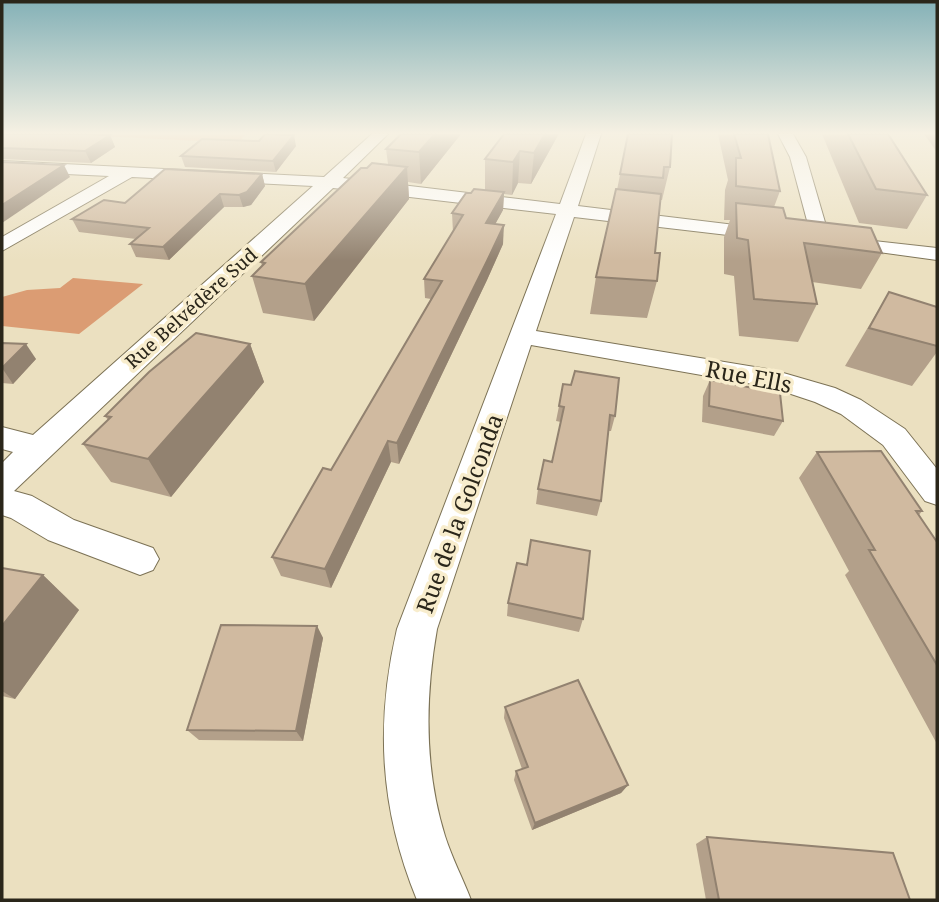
<svg xmlns="http://www.w3.org/2000/svg" width="939" height="902" font-family="'Noto Serif',serif">
	<style>
		.green { fill: #f2bb97 }
		.forest { fill: #db9c73 }
		.lines { fill: none; stroke-linecap: round; stroke-linejoin: round }
		.minor-casing { stroke: #7c7255; stroke-width: 2 }
		.minor { fill: #fff; fill-rule: evenodd }
		.wall { fill: #b3a08a }
		.shaded-wall { fill: #928270 }
		.building { fill: #d0baa0; stroke: #928270; stroke-width: 2 }
		.labels { text-anchor: middle; dominant-baseline: central; stroke-width: 7; stroke-linejoin: round; paint-order: stroke }
		.far-street-label { font-size: 19px; fill: #2a261a; stroke: #f8edcd }
		.street-label { font-size: 23px; fill: #2a261a; stroke: #f8edcd }
	</style>
	<rect width="100%" height="100%" fill="#ebe0c0"/>
	<path class="green" d="M58 134H246L238 143Z"/>
	<path class="forest" d="M73 278 143 284 79 334 2 326V297L27 290 60 288Z"/>
	<g class="lines">
		<defs>
			<g id="minor">
				<path d="M372 134H388L343 178 560 204 586 134H601L578 206 777 230 780 234 777 238 770 240 574 217 536 331 773 370 835 388 861 400 905 429 937 469V505L925 501 883 445 841 414 815 402 770 387 531 345 437 629C425 698 424 768 445 836 452 858 463 879 471 900H417C380 810 375 724 397 629L556 214 333 188 14 491 32 496 74 520 153 548 159 559 153 570 140 575 127 570 48 540 11 518 2 515V463L13 452 2 449V427L33 435 313 186 132 177 2 251V237L109 176 2 171V161L324 177Z"/>
				<path d="M778 134H793L806 157 829 236 937 248V260L813 243 790 157Z"/>
			</g>
		</defs>
		<use href="#minor" class="minor-casing"/>
		<use href="#minor" class="minor"/>
	</g>
	<g class="wall">
		<path d="M2 134 110 135 115 147 91 163 2 159Z"/>
		<path d="M461 134 421 184 408 182 409 199 314 321 263 313 252 276 262 266 261 262 367 168 388 164 386 149Z"/>
		<path d="M504 134H558L557 137 531 184 518 183 512 195 504 194 503 210 495 224 503 244 487 280 399 464 391 462 331 588 281 576 272 557 331 470 431 299 425 298 424 279 453 232 452 213 471 193 485 190V159Z"/>
		<path d="M628 134 670 167 662 200H660L655 253 657 281 647 318 590 314 596 277 617 190Z"/>
		<path d="M718 134H768L780 191 774 207 786 218 882 253 861 289 812 282 817 304 798 342 739 336 734 276 724 274V237L730 220H724L725 190 728 180Z"/>
		<path d="M822 134H888L927 195 907 229 859 223Z"/>
		<path d="M924 134H937V152Z"/>
		<path d="M296 146 276 172 185 167 181 156Z"/>
		<path d="M262 174 265 186 251 205 243 207H224L169 260 136 257 130 244 136 239 79 232 72 219Z"/>
		<path d="M889 292 937 307V352L912 386 845 366Z"/>
		<path d="M2 343 36 359 13 384 2 383Z"/>
		<path d="M250 344 264 382 171 497 111 482 83 444 108 420 105 416Z"/>
		<path d="M710 380 783 421 774 436 702 422 703 396Z"/>
		<path d="M559 406 615 416 611 431H608L601 501 597 516 536 504 538 489 552 462 561 422 556 421Z"/>
		<path d="M817 452 922 511 919 515 937 542V744L845 575 849 571 799 478Z"/>
		<path d="M2 568 43 575 79 610 15 699 2 696Z"/>
		<path d="M508 603 583 619 579 632 507 616Z"/>
		<path d="M317 626 323 638 303 741 199 740 187 730Z"/>
		<path d="M505 707 628 785 621 793 532 830 514 780 516 771 522 769 504 718Z"/>
		<path d="M707 837 910 900H706L696 844Z"/>
	</g>
	<g class="shaded-wall">
		<path d="M435 134H461L421 184 419 152Z"/>
		<path d="M545 134H558L557 137 531 184 534 153Z"/>
		<path d="M110 135 115 147 91 163 85 151Z"/>
		<path d="M294 135 296 146 276 172 273 161Z"/>
		<path d="M520 151 518 183 512 195 513 162Z"/>
		<path d="M64 165 70 177 2 223V205Z"/>
		<path d="M407 167 409 199 314 321 305 284Z"/>
		<path d="M262 174 265 186 251 205 243 207 239 195Z"/>
		<path d="M504 192 503 210 486 241V223Z"/>
		<path d="M220 194 224 207 169 260 163 247Z"/>
		<path d="M504 225 503 244 487 280 399 464 397 443Z"/>
		<path d="M26 344 36 359 13 384 2 368Z"/>
		<path d="M250 344 264 382 171 497 148 459Z"/>
		<path d="M388 441 391 462 331 588 325 569Z"/>
		<path d="M43 575 79 610 15 699 2 691V626Z"/>
		<path d="M317 626 323 638 303 741 296 731Z"/>
		<path d="M628 785 621 793 532 830 535 823Z"/>
	</g>
	<g class="building">
		<path d="M2 134H84L110 135 85 151 2 148Z"/>
		<path d="M265 134 294 135 273 161 181 156 202 139 259 141Z"/>
		<path d="M401 134H435L419 152 386 149Z"/>
		<path d="M504 134H545L534 153 520 151 513 162 485 159Z"/>
		<path d="M628 134H672L670 167H664L663 178 620 174Z"/>
		<path d="M734 134H768L780 191 736 186V158H741Z"/>
		<path d="M848 134H888L927 195 876 189Z"/>
		<path d="M2 162 64 165 2 205Z"/>
		<path d="M372 163 407 167 305 284 252 276 265 263 261 262 361 168H367Z"/>
		<path d="M165 169 262 174 247 192 239 195 220 194 163 247 130 244 149 228 72 219 104 200 125 203Z"/>
		<path d="M474 189 504 192 486 223 504 225 487 261 397 443 388 441 325 569 272 557 323 468 331 470 442 281 424 279 463 215 452 213 466 193H471Z"/>
		<path d="M616 189 661 194 655 253H660L657 281 596 277Z"/>
		<path d="M736 203 783 208 786 218 871 228 882 253 804 243 817 304 754 299 748 240 737 238Z"/>
		<path d="M889 292 937 307V346L869 328Z"/>
		<path d="M196 333 250 344 148 459 83 444 111 417 105 416 149 372Z"/>
		<path d="M2 343 26 344 2 368Z"/>
		<path d="M575 371 619 378 615 416 610 415 601 501 538 489 544 460 552 462 564 407 559 406 563 384 571 385Z"/>
		<path d="M710 380 780 393 783 421 709 406Z"/>
		<path d="M881 451 922 511H916L937 542V665L869 550H875L817 452Z"/>
		<path d="M531 540 590 551 583 619 508 603 517 563 527 565Z"/>
		<path d="M2 568 43 575 2 626Z"/>
		<path d="M221 625 317 626 296 731 187 730Z"/>
		<path d="M578 680 628 785 535 823 516 771 528 767 505 707Z"/>
		<path d="M707 837 893 853 910 900H719Z"/>
	</g>
	<linearGradient id="sky" x2="0" y2="1"><stop stop-color="#84b1b7"/><stop offset="0.51" stop-color="#f6f1e3"/><stop offset="1" stop-color="#f6f1e3" stop-opacity="0"/></linearGradient>
	<rect width="939" height="261" fill="url(#sky)"/>
	<g class="labels">
		<g class="far-street-label">
			<text transform="translate(191 308) rotate(-42)">Rue Belvédère Sud</text>
		</g>
		<g class="street-label">
			<text transform="translate(749 376) rotate(11)">Rue Ells</text>
			<text transform="translate(459 513) rotate(-70)">Rue de la Golconda</text>
		</g>
	</g>
	<rect width="939" height="902" fill="none" stroke="#2a261a" stroke-width="7"/>
</svg>
